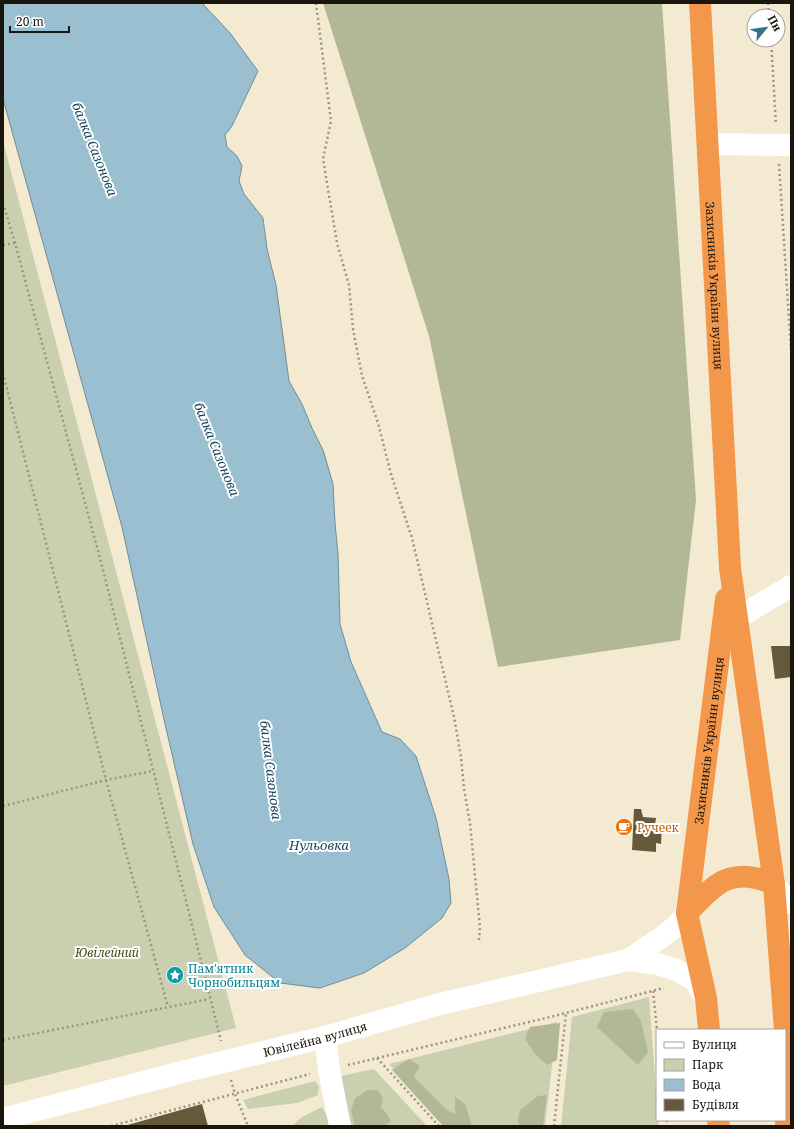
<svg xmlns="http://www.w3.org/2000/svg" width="794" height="1129" font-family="'Noto Serif',serif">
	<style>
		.green { fill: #cad0af }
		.forest { fill: #b2b895 }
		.water { fill: #99bfd1; stroke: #738c96 }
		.building { fill: #66593b }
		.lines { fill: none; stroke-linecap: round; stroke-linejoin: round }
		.path { stroke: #9b9482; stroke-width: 2.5; stroke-dasharray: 2 3; stroke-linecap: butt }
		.street { stroke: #fff; stroke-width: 22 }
		.secondary { stroke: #fff; stroke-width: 22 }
		.highway { stroke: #f3984b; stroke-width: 22 }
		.labels { text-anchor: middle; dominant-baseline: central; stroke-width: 4; stroke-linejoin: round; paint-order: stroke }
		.street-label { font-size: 12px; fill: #1a160e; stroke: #fff }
		.food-label { font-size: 12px; fill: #c56008; stroke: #fff; text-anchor: start }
		.park-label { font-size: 12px; font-style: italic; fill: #41480e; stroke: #fff }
		.culture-label { font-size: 12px; fill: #0d838f; stroke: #fff; text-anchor: start }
		.water-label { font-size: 13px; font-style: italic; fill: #14475b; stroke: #fff }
	</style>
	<rect width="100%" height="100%" fill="#f4ead2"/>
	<g class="green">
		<path d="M3 141 236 1028 3 1086Z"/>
		<path d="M649 997 657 1103V1120H658L659 1126H561L572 1017Z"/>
		<path d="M557 1022 545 1126H446L389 1064Z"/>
		<path d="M374 1069 427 1126H350L341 1076Z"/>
		<path d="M315 1081 319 1086 318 1095 297 1103 248 1109 243 1100Z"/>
		<path d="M322 1107 327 1116 329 1126H292L302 1117Z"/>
	</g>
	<g class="forest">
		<path d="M323 3H662L696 500 680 640 498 667 429 336Z"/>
		<path d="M633 1009 641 1021 648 1052 638 1065 597 1027 604 1012Z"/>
		<path d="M560 1023 557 1060 547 1065 535 1054 525 1039 530 1027Z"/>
		<path d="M409 1059 420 1066 414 1077 447 1110 455 1114V1097L465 1104 472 1126H443L392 1070Z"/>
		<path d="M368 1090H378L383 1098 381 1107 387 1114 391 1121 386 1125V1126H355L351 1111 355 1098Z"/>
		<path d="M547 1095 543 1126H519L518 1120 520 1110 538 1096Z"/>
	</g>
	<path class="water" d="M3 3H202L230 33 258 71 232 126 225 135 227 147 237 156 242 166 239 181 244 194 263 218 267 249 276 285 289 381 302 404 312 428 323 450 333 484 335 523 338 554 340 624 351 662 382 732 400 739 416 756 436 818 449 879 451 903 442 918 405 948 364 973 320 988 280 983 245 955 214 907 193 844 165 724 122 527 3 99Z"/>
	<g class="building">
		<path d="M771 646H791V677L775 679Z"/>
		<path d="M634 809H641L643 817 656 818 655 825H662L661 844 656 843V852L632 850Z"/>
		<path d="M202 1104 208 1126H124Z"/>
	</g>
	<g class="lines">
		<g class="path">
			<path d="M316 3 331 121 323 159 337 243 349 285 353 329 362 376 378 423 391 474 412 538 454 717 461 757 464 789 470 823 480 928 479 940"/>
			<path d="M768 3 769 16"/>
			<path d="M771 40 776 125"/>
			<path d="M779 164 791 350"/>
			<path d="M3 203 15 243 101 562 221 1041"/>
			<path d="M3 245 15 243"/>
			<path d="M3 373 106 780 168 1007"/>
			<path d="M3 806 106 780 153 771"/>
			<path d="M653 991 657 1030"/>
			<path d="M3 1040 209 999"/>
			<path d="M377 1058 439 1126"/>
			<path d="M348 1065 546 1018 664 988"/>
			<path d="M231 1080 235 1094 248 1126"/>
			<path d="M667 1120V1126"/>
			<path d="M111 1126 310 1074"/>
			<path d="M554 1126 566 1013"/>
		</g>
		<g class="street">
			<path d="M708 144 791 145"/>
			<path d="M737 618 791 586"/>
			<path d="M628 960 658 964 676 970 694 980 706 998"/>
			<path d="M325 1037 329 1070 340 1126"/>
			<path id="s1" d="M3 1119 186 1071 325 1037 440 1004 628 960 662 937 677 925 687 913"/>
		</g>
		<path class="secondary" d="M774 884 786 899 791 903"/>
		<g class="highway">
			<path id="s2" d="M700 3 730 568 774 884 785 1030"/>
			<path d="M687 913C696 904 708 891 717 885 735 872 755 876 774 884"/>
			<path id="s3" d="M709 1030 706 998 687 913 726 599"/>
			<path d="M785 1035 788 1076 786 1126"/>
			<path d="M718 1120 719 1126"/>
		</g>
	</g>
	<defs>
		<symbol id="cafe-disc" viewBox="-11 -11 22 22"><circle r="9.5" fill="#e8710a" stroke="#fff"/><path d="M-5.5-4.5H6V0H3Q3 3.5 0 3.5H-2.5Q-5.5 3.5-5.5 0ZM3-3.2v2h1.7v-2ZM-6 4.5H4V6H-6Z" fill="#fff"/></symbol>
		<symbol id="sight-disc" viewBox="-11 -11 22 22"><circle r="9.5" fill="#0f9aa8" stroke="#fff"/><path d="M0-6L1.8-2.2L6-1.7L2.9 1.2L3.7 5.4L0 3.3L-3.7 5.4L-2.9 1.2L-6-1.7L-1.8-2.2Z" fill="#fff"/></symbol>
	</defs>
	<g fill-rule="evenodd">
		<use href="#cafe-disc" x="614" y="817" width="20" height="20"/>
		<use href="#sight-disc" x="165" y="965" width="20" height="20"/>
	</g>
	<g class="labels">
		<g class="street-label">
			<text stroke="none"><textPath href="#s2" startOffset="283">Захисників України вулиця</textPath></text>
			<text stroke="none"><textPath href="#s3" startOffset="293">Захисників України вулиця</textPath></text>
			<text stroke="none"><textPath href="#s1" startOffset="322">Ювілейна вулиця</textPath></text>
		</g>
		<g class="food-label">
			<text x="637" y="827">Ручеек</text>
		</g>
		<g class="park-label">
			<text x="107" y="952">Ювілейний</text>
		</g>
		<g class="culture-label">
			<text x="188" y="968">Пам'ятник<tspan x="188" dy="14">Чорнобильцям</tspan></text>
		</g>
		<g class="water-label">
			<text transform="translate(95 149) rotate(68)">балка Сазонова</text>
			<text transform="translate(217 449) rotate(68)">балка Сазонова</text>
			<text transform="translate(271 770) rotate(83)">балка Сазонова</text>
			<text x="319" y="845">Нульовка</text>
		</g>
	</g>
	<rect width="794" height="1129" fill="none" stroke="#1a160e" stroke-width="8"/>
	<rect x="656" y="1029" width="130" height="92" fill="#ffffff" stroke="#a3a29f"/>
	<rect x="664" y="1042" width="20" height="6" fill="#ffffff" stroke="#a3a29f"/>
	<text x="692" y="1049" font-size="12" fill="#1a160e">Вулиця</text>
	<rect x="664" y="1059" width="20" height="12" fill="#cad0af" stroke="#a3a29f"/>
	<text x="692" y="1069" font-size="12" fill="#1a160e">Парк</text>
	<rect x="664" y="1079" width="20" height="12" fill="#99bfd1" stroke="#a3a29f"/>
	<text x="692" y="1089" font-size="12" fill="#1a160e">Вода</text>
	<rect x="664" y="1099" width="20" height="12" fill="#66593b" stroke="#a3a29f"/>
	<text x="692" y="1109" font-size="12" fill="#1a160e">Будівля</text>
	<g transform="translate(766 28) rotate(61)"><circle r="19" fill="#ffffff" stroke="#a3a29f"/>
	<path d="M0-3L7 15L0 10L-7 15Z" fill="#337387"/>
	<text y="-6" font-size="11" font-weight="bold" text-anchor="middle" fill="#1a160e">Пн</text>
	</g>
	<path d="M10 26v6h59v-6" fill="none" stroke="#1a160e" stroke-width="2"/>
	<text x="16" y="26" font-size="12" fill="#1a160e" stroke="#ffffff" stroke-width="3" paint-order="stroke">20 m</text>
</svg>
